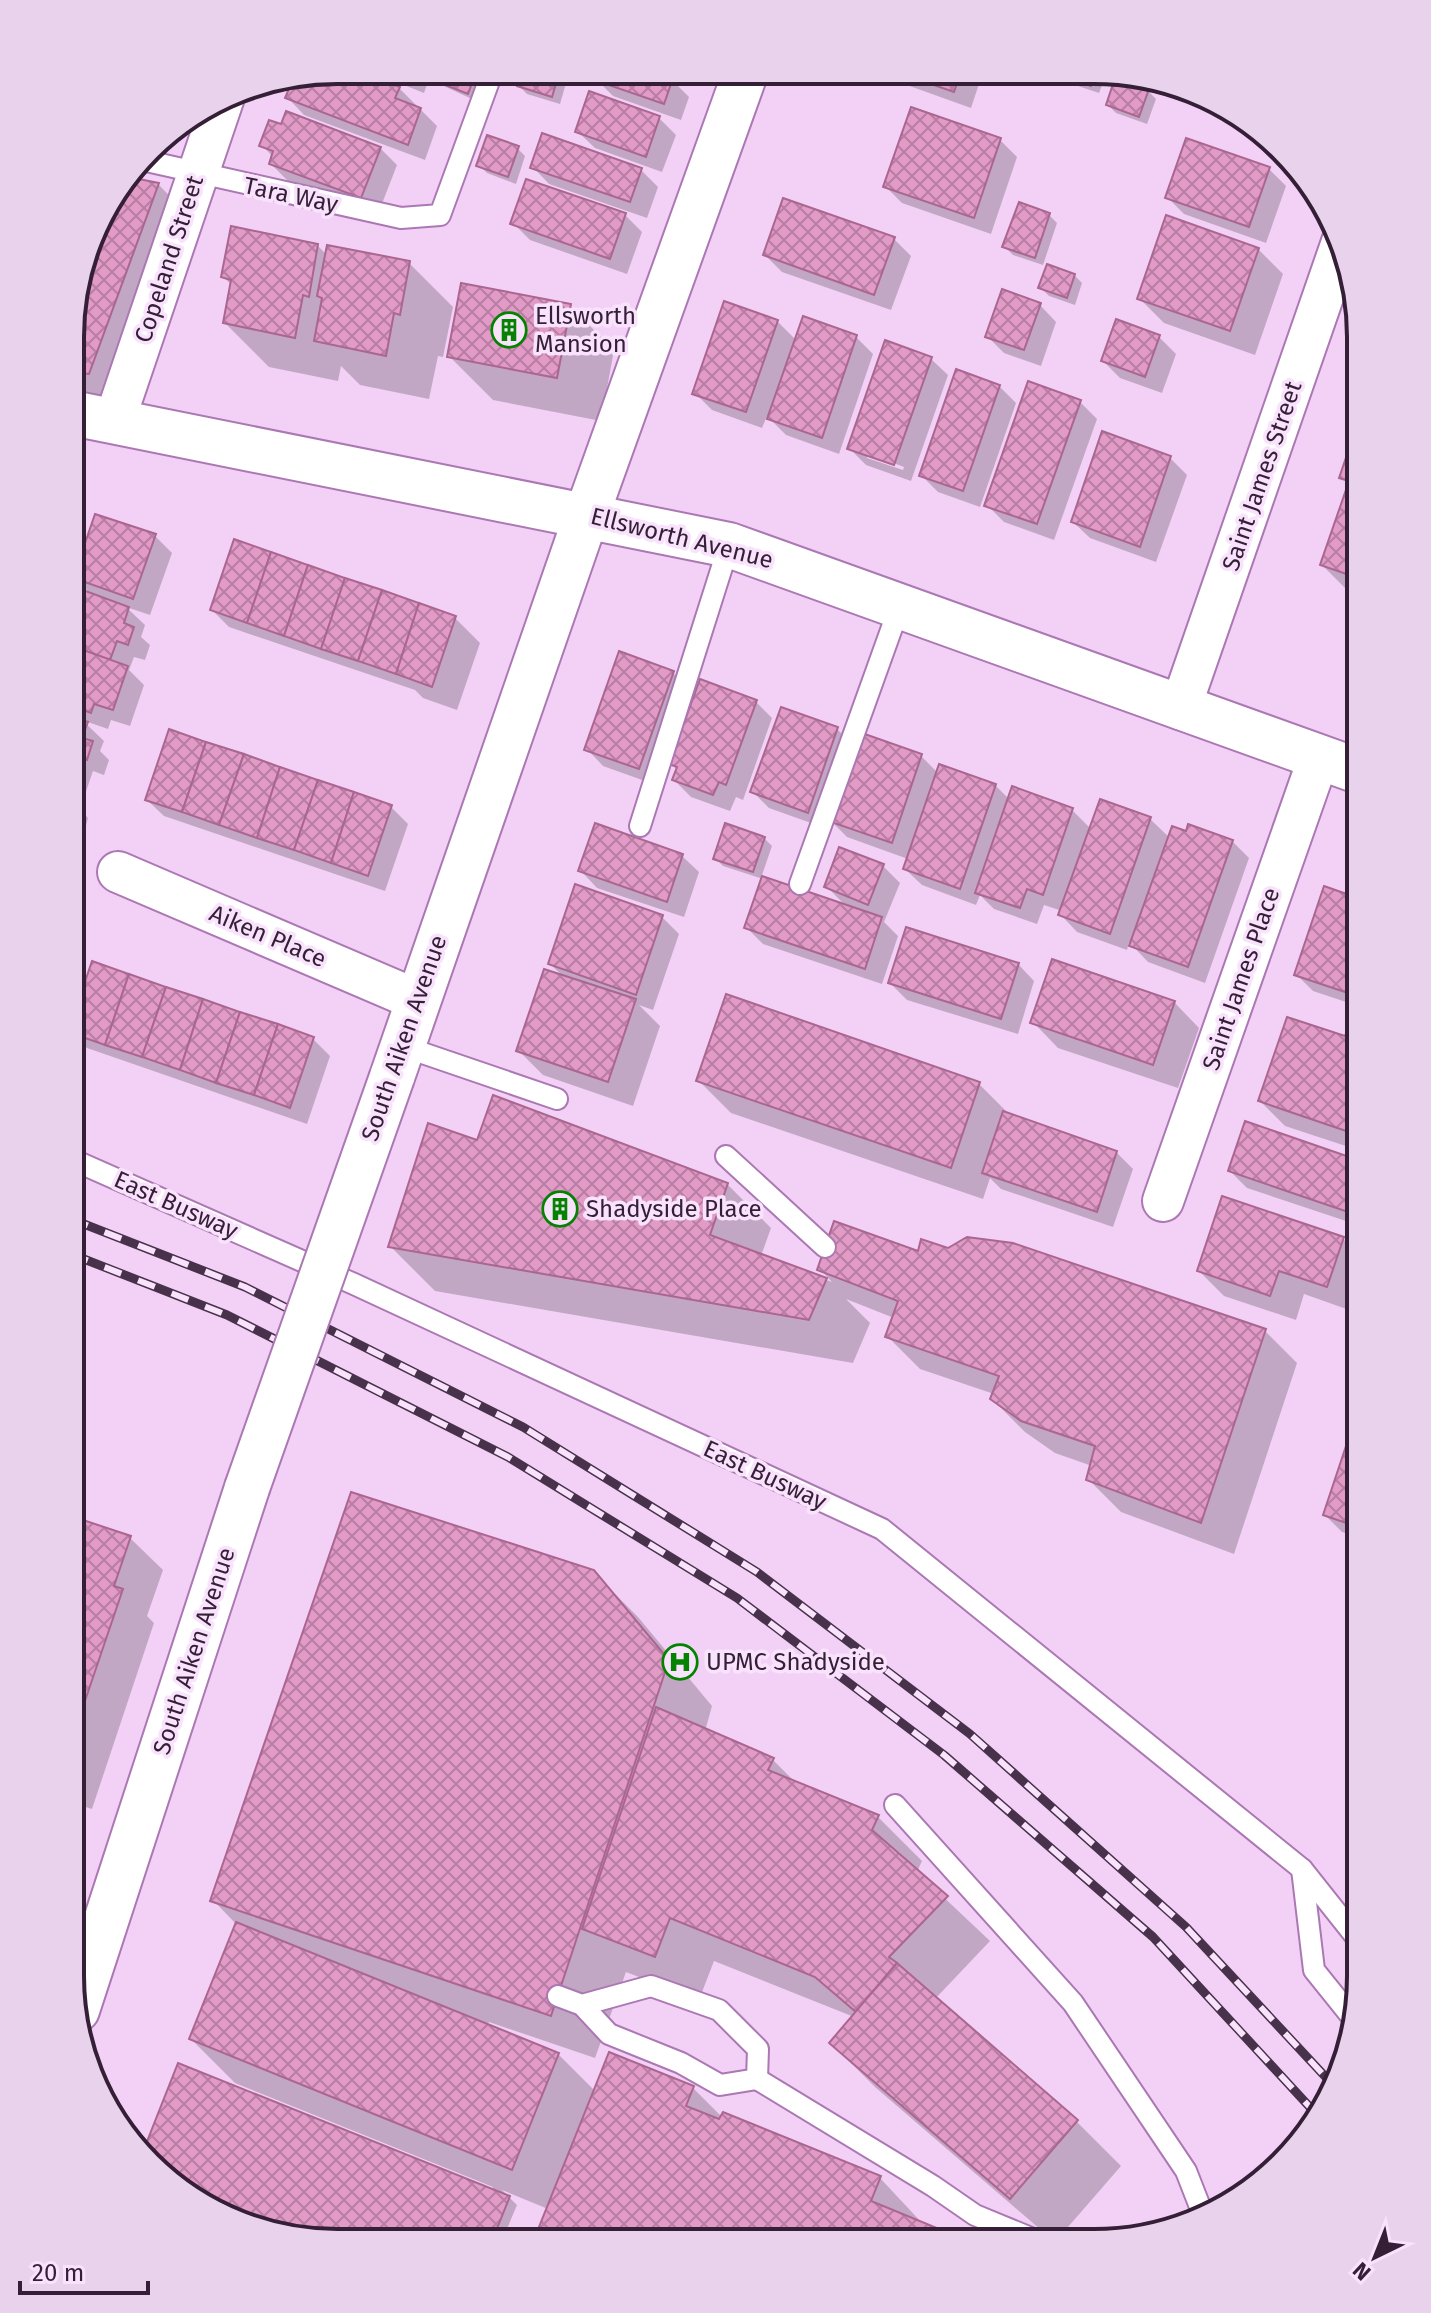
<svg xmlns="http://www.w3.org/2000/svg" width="1431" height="2313" font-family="'Fira Sans',sans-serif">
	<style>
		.shadow { fill: #0003; fill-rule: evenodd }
		.building { fill: url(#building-cross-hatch); stroke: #aa6691; stroke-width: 2 }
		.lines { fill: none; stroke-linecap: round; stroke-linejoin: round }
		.service-casing { stroke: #ab78b3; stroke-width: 24 }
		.minor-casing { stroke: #ab78b3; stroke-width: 44 }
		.tertiary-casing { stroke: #ab78b3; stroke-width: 48 }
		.secondary-casing { stroke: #ab78b3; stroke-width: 48 }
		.service { stroke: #fff; stroke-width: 20 }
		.minor { stroke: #fff; stroke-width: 40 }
		.tertiary { stroke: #fff; stroke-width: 44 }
		.secondary { stroke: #fff; stroke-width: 44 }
		.rail-casing { stroke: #48314b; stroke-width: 9 }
		.rail { stroke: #f9e3fc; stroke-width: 6; stroke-dasharray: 18; stroke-linecap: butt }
		.secondary-bridge-casing { stroke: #ab78b3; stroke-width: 48; stroke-linecap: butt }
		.secondary-bridge { stroke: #fff; stroke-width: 44 }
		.labels { text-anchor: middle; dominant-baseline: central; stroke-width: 7; stroke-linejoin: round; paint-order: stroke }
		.street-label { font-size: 24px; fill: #341f37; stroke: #f9e3fc }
		.poi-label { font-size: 24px; fill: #341f37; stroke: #f9e3fc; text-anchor: start }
		.rim { fill: none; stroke: #341f37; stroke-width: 4 }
	</style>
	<defs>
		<pattern id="building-cross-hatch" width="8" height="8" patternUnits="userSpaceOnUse" patternTransform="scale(2)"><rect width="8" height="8" fill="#e29ac7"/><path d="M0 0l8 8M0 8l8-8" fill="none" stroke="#b87da2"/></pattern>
	</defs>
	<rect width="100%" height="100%" fill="#f3d1f7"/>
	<g class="shadow">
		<path d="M337 70H350L399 88 437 126 425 160 304 115 288 98 295 78Z"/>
		<path d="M366 70H488L476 101 429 79 424 93Z"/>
		<path d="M524 71 558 75 566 83 560 104 527 94 519 86Z"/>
		<path d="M599 71H647L672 80 689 97 681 120 613 96 596 79Z"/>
		<path d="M662 71H698L694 83Z"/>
		<path d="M892 72H983L971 108 904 84Z"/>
		<path d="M1061 72H1107L1099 93 1069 83Z"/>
		<path d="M1148 91 1156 99 1147 124 1116 113 1108 105Z"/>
		<path d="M912 110 1000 140 1017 157 991 234 902 203 885 186Z"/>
		<path d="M659 118 676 135 662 172 595 148 578 132Z"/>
		<path d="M282 127 380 148 397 165 378 214 288 181 271 164 273 157 262 145Z"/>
		<path d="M1187 140 1269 169 1286 186 1266 243 1184 214 1167 197Z"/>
		<path d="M517 148 525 156 516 184 487 173 479 165Z"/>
		<path d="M533 167 641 170 658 187 647 218 549 184Z"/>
		<path d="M128 179 158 184 190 217 122 406 72 398V302L98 218Z"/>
		<path d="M625 215 642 232 627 274 530 240 513 223Z"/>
		<path d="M1049 215 1057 223 1043 265 1013 255 1005 247Z"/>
		<path d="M894 239 911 256 891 310 782 272 765 255Z"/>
		<path d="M318 246 327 255 409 263 453 307 443 357 438 356 429 399 360 385 341 366 338 381 269 367 225 323 232 285 223 277Z"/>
		<path d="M1258 249 1283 274 1255 355 1164 323 1139 298Z"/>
		<path d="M1074 275 1082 283 1075 305 1049 296 1041 288Z"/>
		<path d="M1040 305 1056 322 1041 366 1004 353 987 336Z"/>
		<path d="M570 306 614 350 601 421 493 400 449 356Z"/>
		<path d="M777 321 796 340 856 337 873 354 839 454 786 435 767 416 762 428 712 410 695 393Z"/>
		<path d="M1159 337 1176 354 1162 393 1120 378 1103 361Z"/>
		<path d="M931 359 948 375 911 481 866 465 849 448ZM867 453 904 467 903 470 867 458Z"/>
		<path d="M999 386 1016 403 980 507 938 492 921 475Z"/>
		<path d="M1080 402 1097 419 1054 540 1004 522 987 505Z"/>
		<path d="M1361 439V595L1347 590 1322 565 1350 485 1342 477Z"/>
		<path d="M1170 458 1187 475 1156 562 1090 538 1073 522Z"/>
		<path d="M155 536 172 553 150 615 126 607 145 625 141 637 150 645 145 660 134 657 129 670 144 685 130 726 111 720 108 729 82 720 104 741 100 751 109 760 104 775 93 771 80 809 88 818 84 833 73 829 72 833V589L93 596 75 578Z"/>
		<path d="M212 610 455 618 480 643 457 710 423 698 415 690 229 627Z"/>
		<path d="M673 673 690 690 656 785 603 766 587 749Z"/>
		<path d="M756 702 772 718 743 800 736 797 730 811 691 797 674 780 678 770 672 764Z"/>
		<path d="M837 729 856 748 921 756 938 773 995 785 1009 799 1072 810 1091 829 1150 819 1170 838 1232 841 1249 858 1205 983 1148 962 1129 942 1127 950 1077 932 1061 915 1062 911 1044 905 1037 924 994 909 980 895 976 905 922 885 905 869 908 859 847 837 828 818 825 828 769 808 752 791Z"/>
		<path d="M147 800 391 807 408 824 385 891 164 816Z"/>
		<path d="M764 838 772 846 761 878 847 907 827 887 883 866 900 883 884 922 898 936 882 984 763 944 746 927 763 879 723 866 715 858Z"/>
		<path d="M682 856 699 872 684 917 597 888 581 871Z"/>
		<path d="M1361 901V1007L1313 991 1296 974Z"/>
		<path d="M662 917 679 934 653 1010 639 1005 660 1026 633 1106 543 1075 518 1050 565 978 550 964Z"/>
		<path d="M1018 964 1034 981 1018 1034 907 1000 890 983Z"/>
		<path d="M1174 1002 1199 1028 1178 1088 1058 1048 1033 1022Z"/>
		<path d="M1361 1031V1151L1285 1126 1260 1101Z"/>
		<path d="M71 1032 313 1039 330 1056 307 1124 87 1048Z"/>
		<path d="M698 1080 979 1084 1011 1116 1116 1152 1133 1169 1113 1227 1001 1189 990 1178 983 1199 731 1113Z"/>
		<path d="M478 1142 727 1184 771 1228 761 1256 832 1282 820 1269 920 1254 1264 1330 1297 1363 1234 1554 1121 1512 1088 1479 1092 1466 1055 1453 1025 1432 992 1399 994 1394 920 1369 887 1336 894 1318 846 1299 870 1323 853 1363 435 1291 391 1247Z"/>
		<path d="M1361 1163V1226L1247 1188 1230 1171Z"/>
		<path d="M1343 1239 1361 1256V1285L1352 1311 1304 1294 1296 1320 1224 1296 1199 1271Z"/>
		<path d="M1361 1391V1410L1356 1405Z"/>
		<path d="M1361 1450V1538L1342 1532 1325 1515Z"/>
		<path d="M71 1518 130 1538 163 1570 147 1616 154 1623 92 1809 70 1802Z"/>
		<path d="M593 1572 638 1617 712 1706 705 1731 772 1759 797 1784 878 1817 922 1861 917 1872 990 1941 935 1999 1077 2122 1121 2166 1055 2242 875 2087 831 2043 854 2017 714 1961 699 2000 626 1972 595 2058 489 2022 487 2026 558 2054 595 2091 693 2088 722 2117 880 2178 923 2224 967 2243 549 2241 551 2236 541 2226 548 2209 502 2190 517 2205 502 2241H302L175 2188 146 2151 492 2190 493 2187 235 2083 191 2039 237 1925 213 1900Z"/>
	</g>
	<g class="building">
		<path d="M337 70H356L400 87 395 98 421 108 408 145 285 98 293 79Z"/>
		<path d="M428 70H477L468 94 425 77Z"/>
		<path d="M522 71 559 74 552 97 517 86Z"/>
		<path d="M597 71H653L673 78 664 104 594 80Z"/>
		<path d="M896 72H961L954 92Z"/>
		<path d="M1059 72H1096L1091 86 1058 75Z"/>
		<path d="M1115 78 1149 89 1139 117 1106 105Z"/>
		<path d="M589 91 660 116 646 157 575 132Z"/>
		<path d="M911 107 1001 138 974 218 883 187Z"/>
		<path d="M286 111 381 147 361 198 269 164 273 151 259 146 269 120 281 124Z"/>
		<path d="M542 133 642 168 630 202 530 168Z"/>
		<path d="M487 135 519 146 508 177 476 166Z"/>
		<path d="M1186 138 1270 167 1249 227 1165 198Z"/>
		<path d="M129 177 159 183 89 374 72 372V302L98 218Z"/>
		<path d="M526 179 626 213 610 259 510 224Z"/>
		<path d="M783 198 895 237 874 295 763 255Z"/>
		<path d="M1019 202 1050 213 1035 258 1002 247Z"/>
		<path d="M1166 215 1259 248 1230 331 1137 299Z"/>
		<path d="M231 226 318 244 309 297 303 295 295 338 223 323 231 280 221 277Z"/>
		<path d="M327 245 410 261 400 315 394 313 386 356 314 341 322 298 317 296Z"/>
		<path d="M1047 264 1075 274 1067 298 1038 288Z"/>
		<path d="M461 283 571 304 557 378 447 357Z"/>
		<path d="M1002 289 1041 303 1024 350 985 337Z"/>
		<path d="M724 301 778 320 746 412 692 394Z"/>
		<path d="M803 316 857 335 822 438 767 419Z"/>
		<path d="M1116 319 1160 335 1145 377 1101 361Z"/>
		<path d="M885 340 932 357 894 465 847 449Z"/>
		<path d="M956 369 1000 385 963 491 919 476Z"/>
		<path d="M1028 381 1081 400 1037 524 984 506Z"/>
		<path d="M1102 431 1171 456 1140 547 1071 522Z"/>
		<path d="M1354 434 1361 437V579L1320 565 1349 481 1339 478Z"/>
		<path d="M95 514 156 534 133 599 73 578Z"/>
		<path d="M234 539 271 552 247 623 210 610Z"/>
		<path d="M271 552 308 565 284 636 247 623Z"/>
		<path d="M308 565 345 578 321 649 284 636Z"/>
		<path d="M345 578 382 590 358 661 321 649Z"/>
		<path d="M72 586 129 607 124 623 134 627 128 645 117 641 110 660 72 646Z"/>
		<path d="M382 590 419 603 396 674 358 661Z"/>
		<path d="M419 603 456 616 432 687 396 674Z"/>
		<path d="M72 646 128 666 113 710 94 704 91 713 72 706Z"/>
		<path d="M619 651 674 671 639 769 584 750Z"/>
		<path d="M700 679 757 700 726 785 719 782 713 795 672 780 677 767 669 764Z"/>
		<path d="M781 707 838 727 808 813 750 792Z"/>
		<path d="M72 717 88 722 82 738 93 741 87 760 76 756 72 769Z"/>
		<path d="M169 729 206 742 182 812 145 800Z"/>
		<path d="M859 732 922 754 892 843 828 821Z"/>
		<path d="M206 742 244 754 219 825 182 812Z"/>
		<path d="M244 754 280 767 257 838 219 825Z"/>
		<path d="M939 764 996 784 960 889 903 869Z"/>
		<path d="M280 767 318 780 294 850 257 838Z"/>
		<path d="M318 780 354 792 331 863 294 850Z"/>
		<path d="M1012 786 1073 808 1043 895 1027 889 1020 908 975 893Z"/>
		<path d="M354 792 392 805 368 876 331 863Z"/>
		<path d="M1100 799 1151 817 1110 934 1058 915Z"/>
		<path d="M595 823 683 854 667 902 578 871Z"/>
		<path d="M725 823 765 837 753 872 713 859Z"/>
		<path d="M1188 824 1233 840 1188 967 1129 946 1172 826 1186 831Z"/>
		<path d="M839 847 884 864 868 905 824 887Z"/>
		<path d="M762 876 882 917 865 969 744 928Z"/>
		<path d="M575 884 663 915 636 995 548 964Z"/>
		<path d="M1324 886 1361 899V974L1354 995 1294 975Z"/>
		<path d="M906 927 1019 963 1001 1019 888 983Z"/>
		<path d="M1052 959 1175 1001 1153 1065 1030 1023Z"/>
		<path d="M92 961 129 974 105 1045 71 1033V1023Z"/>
		<path d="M544 969 636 999 608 1082 516 1051Z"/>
		<path d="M129 974 166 987 142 1057 105 1045Z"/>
		<path d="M166 987 203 999 180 1070 142 1057Z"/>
		<path d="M726 994 980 1082 951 1168 696 1081Z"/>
		<path d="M203 999 240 1012 216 1083 180 1070Z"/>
		<path d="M240 1012 278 1024 254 1095 216 1083Z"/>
		<path d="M1287 1017 1345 1036 1349 1025 1361 1029V1136L1258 1101Z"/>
		<path d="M278 1024 314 1037 290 1108 254 1095Z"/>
		<path d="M493 1095 728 1183 710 1235 827 1278 809 1320 388 1247 428 1123 477 1140Z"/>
		<path d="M1003 1111 1117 1151 1097 1212 982 1173Z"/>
		<path d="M1245 1121 1361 1161V1196L1354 1214 1228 1171Z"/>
		<path d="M1222 1196 1344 1237 1327 1287 1279 1271 1270 1296 1197 1271Z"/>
		<path d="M834 1221 918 1251 921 1239 948 1248 967 1237 1013 1243 1266 1329 1201 1523 1086 1480 1095 1446 1021 1421 990 1399 999 1376 885 1337 898 1301 817 1270Z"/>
		<path d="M1347 1443 1361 1448V1528L1323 1515Z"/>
		<path d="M351 1492 594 1570 669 1660 551 2016 210 1901Z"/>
		<path d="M71 1516 131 1536 114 1586 123 1589 70 1745Z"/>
		<path d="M656 1707 774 1758 768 1770 879 1815 872 1830 948 1896 889 1957 897 1963 856 2012 815 1977 670 1918 655 1957 582 1929Z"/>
		<path d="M236 1922 559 2053 512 2170 189 2039Z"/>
		<path d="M897 1963 1078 2120 1010 2199 829 2043Z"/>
		<path d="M609 2052 694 2086 686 2106 719 2119 723 2112 881 2176 871 2201 973 2243 547 2241 551 2232 539 2227Z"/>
		<path d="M178 2063 510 2196 492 2241H302L175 2188 144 2149Z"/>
	</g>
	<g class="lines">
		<defs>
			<g id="service">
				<path d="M142 160 401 218 440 215 493 70"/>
				<path d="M640 826 729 545"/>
				<path d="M800 884 899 608"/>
				<path d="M402 1046 557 1099"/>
				<path d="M726 1156 825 1247"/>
				<path d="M71 1159 354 1284 882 1529 1302 1869 1360 1942"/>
				<path d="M895 1805 1073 2003 1186 2171 1204 2217"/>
				<path d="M1302 1869 1314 1970 1355 2021"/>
				<path d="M558 1996 582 2005 609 2034 681 2063 720 2085 757 2079 758 2049 719 2010 651 1986 582 2005"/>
				<path d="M757 2079 933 2186 975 2215 1043 2243"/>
			</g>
			<g id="minor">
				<path d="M114 422 224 97"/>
				<path d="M1180 709 1342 242"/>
				<path d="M118 872 417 1000"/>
				<path d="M1163 1201 1319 757"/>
			</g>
			<path id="tertiary" d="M72 413 729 545 1361 772"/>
			<g id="secondary">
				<path d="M392 1077 587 514 746 71"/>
				<path d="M77 2010 247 1488"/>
			</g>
		</defs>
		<use href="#service" class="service-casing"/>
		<use href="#minor" class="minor-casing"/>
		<use href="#tertiary" class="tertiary-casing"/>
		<use href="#secondary" class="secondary-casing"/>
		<use href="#service" class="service"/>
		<use href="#minor" class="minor"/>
		<use href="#tertiary" class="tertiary"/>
		<use href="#secondary" class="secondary"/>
		<defs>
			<g id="rail">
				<path d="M71 1219 245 1287 523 1427 757 1572 970 1734 1186 1927 1334 2086"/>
				<path d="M71 1254 227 1315 508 1457 737 1598 944 1755 1153 1937 1318 2116"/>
			</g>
		</defs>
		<use href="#rail" class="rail-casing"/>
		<use href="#rail" class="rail"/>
		<defs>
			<path id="secondary-bridge" d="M247 1488 392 1077"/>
		</defs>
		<use href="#secondary-bridge" class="secondary-bridge-casing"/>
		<use href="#secondary-bridge" class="secondary-bridge"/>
	</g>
	<defs>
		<symbol id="building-ring" viewBox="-11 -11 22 22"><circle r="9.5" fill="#f9e3fc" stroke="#058300" stroke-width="1.5"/><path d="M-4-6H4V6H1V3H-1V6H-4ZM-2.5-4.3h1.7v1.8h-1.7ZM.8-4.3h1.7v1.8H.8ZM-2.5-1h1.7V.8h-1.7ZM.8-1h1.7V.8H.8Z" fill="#058300"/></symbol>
		<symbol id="hospital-ring" viewBox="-11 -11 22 22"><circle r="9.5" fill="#f9e3fc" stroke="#058300" stroke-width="1.5"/><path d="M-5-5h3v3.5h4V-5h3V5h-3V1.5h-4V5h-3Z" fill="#058300"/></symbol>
	</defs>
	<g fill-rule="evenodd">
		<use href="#building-ring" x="489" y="310" width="40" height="40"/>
		<use href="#building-ring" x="540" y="1189" width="40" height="40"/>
		<use href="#hospital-ring" x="660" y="1642" width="40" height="40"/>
	</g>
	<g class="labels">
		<g class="street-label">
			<text transform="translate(291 195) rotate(12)">Tara Way</text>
			<text transform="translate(169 259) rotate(-72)">Copeland Street</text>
			<text transform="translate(1262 476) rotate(-71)">Saint James Street</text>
			<text transform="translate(682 538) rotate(14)">Ellsworth Avenue</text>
			<text transform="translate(268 936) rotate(23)">Aiken Place</text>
			<text transform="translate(1241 979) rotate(-71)">Saint James Place</text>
			<text transform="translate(404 1038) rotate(-71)">South Aiken Avenue</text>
			<text transform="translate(176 1205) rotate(24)">East Busway</text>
			<text transform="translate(765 1475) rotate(25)">East Busway</text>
			<text transform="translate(194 1651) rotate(-72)">South Aiken Avenue</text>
		</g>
		<g class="poi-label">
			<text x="535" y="316">Ellsworth<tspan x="535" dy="28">Mansion</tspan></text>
			<text x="586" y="1209">Shadyside Place</text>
			<text x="706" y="1662">UPMC Shadyside</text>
		</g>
	</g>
	<path d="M0 0H1431V2313H0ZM337 84H1094A253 253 0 0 1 1347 337V1976A253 253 0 0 1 1094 2229H337A253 253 0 0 1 84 1976V337A253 253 0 0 1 337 84Z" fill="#e9d3ec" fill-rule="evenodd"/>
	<path class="rim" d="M337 84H1094A253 253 0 0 1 1347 337V1976A253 253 0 0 1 1094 2229H337A253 253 0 0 1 84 1976V337A253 253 0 0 1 337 84Z"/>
	<g transform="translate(1375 2257) rotate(223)" stroke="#f9e3fc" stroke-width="6" paint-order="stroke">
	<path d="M0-6L14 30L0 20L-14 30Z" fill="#341f37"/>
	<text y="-12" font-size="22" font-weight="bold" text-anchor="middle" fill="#341f37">N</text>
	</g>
	<path d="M20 2281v12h128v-12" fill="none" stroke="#341f37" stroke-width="4"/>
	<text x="32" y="2281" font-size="24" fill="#341f37" stroke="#f9e3fc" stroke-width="6" paint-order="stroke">20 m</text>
</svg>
